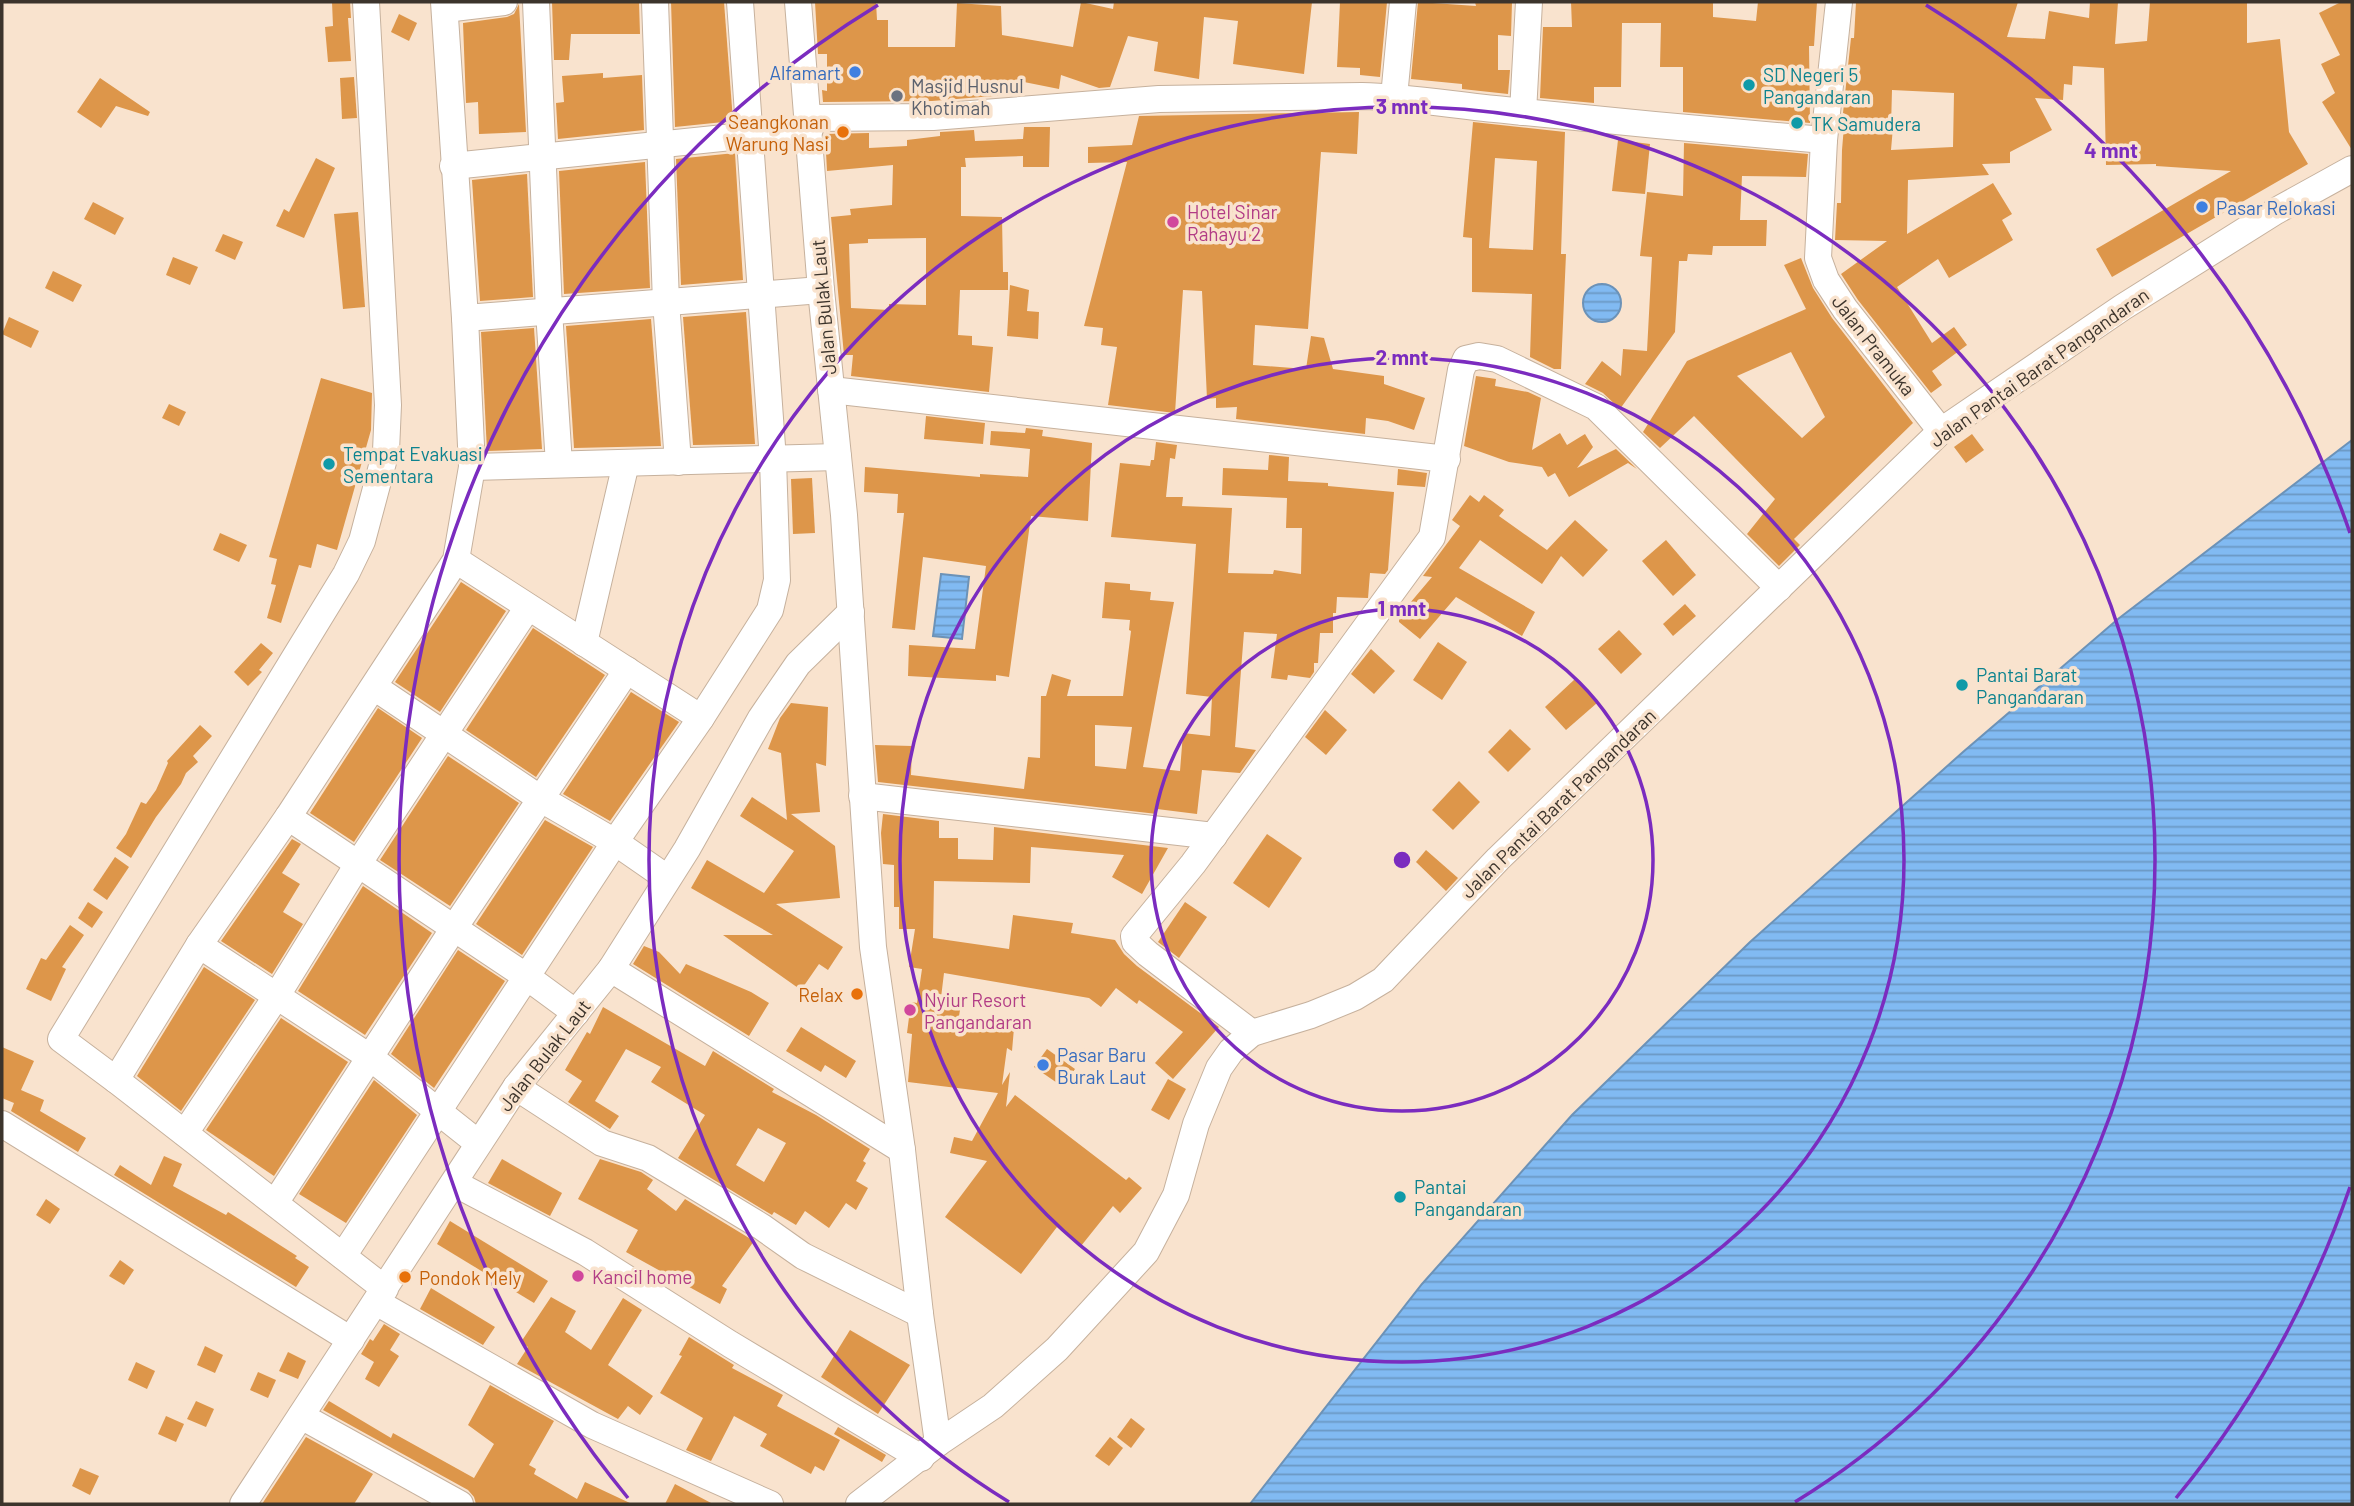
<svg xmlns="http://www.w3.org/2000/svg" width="2354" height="1506" font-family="Barlow,sans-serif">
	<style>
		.water { fill: url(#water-rules); stroke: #6c92b7; stroke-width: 2 }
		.building { fill: #dd964a; fill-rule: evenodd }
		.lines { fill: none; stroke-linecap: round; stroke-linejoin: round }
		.minor-casing { stroke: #c6b19d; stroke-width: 28 }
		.minor { stroke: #fff; stroke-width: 26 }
		.ring { fill: none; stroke: #7b2cbf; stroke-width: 3.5 }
		.shop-dot { fill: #3f7fe0; stroke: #f9e3ce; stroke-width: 2.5 }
		.culture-dot { fill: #0f9aa8; stroke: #f9e3ce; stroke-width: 2.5 }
		.worship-dot { fill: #6b7280; stroke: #f9e3ce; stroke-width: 2.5 }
		.food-dot { fill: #e8710a; stroke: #f9e3ce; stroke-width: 2.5 }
		.hotel-dot { fill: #d1479c; stroke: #f9e3ce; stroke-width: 2.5 }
		.labels { text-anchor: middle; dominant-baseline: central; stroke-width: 7; stroke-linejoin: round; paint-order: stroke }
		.shop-label { font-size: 19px; fill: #366cbe; stroke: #f9e3ce; text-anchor: start }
		.culture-label { font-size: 19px; fill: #0d838f; stroke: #f9e3ce; text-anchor: start }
		.worship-label { font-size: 19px; fill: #5b616d; stroke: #f9e3ce; text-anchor: start }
		.food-label { font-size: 19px; fill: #c56008; stroke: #f9e3ce; text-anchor: end }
		.hotel-label { font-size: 19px; fill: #b23c85; stroke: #f9e3ce; text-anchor: start }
		.street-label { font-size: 19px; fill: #3c342c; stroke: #f9e3ce }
		.centre { fill: #7b2cbf; stroke: #f9e3ce; stroke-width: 3.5 }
		.ring-label { font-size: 21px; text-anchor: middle; font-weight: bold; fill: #7b2cbf; stroke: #f9e3ce; stroke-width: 7; stroke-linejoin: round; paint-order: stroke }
	</style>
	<defs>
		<pattern id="water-rules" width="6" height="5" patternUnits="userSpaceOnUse" patternTransform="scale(1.75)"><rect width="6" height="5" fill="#81baf2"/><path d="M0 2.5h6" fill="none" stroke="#6b98c4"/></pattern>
	</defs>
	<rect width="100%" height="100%" fill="#f9e3ce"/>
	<g class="water">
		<circle cx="1602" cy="303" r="19"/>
		<path d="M2352 440V1504H1250L1422 1284 1572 1115 1750 942 1963 752 2118 619Z"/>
		<path d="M941 574 969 577 962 639 933 636Z"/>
	</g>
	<g class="building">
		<path d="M332 2H350L351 18H348L351 61 328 62 325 27 333 26Z"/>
		<path d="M552 2H639L640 34H571L569 60H554Z"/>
		<path d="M671 2H724L733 121 675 127Z"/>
		<path d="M815 2H876L877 20H888V47H955L957 3 1001 6 1002 35 1073 47 1081 2 1113 9 1114 2H1312L1304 74 1233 64 1238 21 1204 17 1199 79 1154 71 1158 42 1128 36 1110 87 1099 88 1061 75 1059 89 1019 81V94L932 101 823 102 822 90 827 91V54H818Z"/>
		<path d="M1340 2H1387L1380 77 1360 75V68L1337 67Z"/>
		<path d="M1418 2 1476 6 1475 2H1512L1511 36 1498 35V70H1510L1508 94 1462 89V84L1411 79Z"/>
		<path d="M1571 2H1713V17L1756 21 1758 2H1817L1814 46H1809L1810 123 1683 112V67H1660L1661 23H1622L1621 87H1594V103L1540 98 1543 27H1572Z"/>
		<path d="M1856 2H2018L2007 37 2045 39 2049 11 2089 18 2090 2H2118L2115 44 2147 41 2150 2H2247V43L2280 39 2289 132 2308 164 2112 277 2096 249 2231 171 2156 166V164L2106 165 2104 68 2073 66 2072 85 2064 84 2063 100 2035 98 2052 130 2010 152V163L1982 164 1989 175 1908 180 1907 234 1993 183 2012 214 2002 220 2013 240 1949 278 1938 259 1897 287 1932 343 1954 327 1967 345 1932 371 1942 385 1931 393 1858 300 1841 274 1887 241 1835 240 1837 203H1841L1842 150 1845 114 1843 113 1851 38H1854ZM1892 90 1954 93 1953 147 1891 150 1893 127H1891Z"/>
		<path d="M2341 2H2352V150L2322 102 2335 93 2321 64 2340 55 2319 13Z"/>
		<path d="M519 4 526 132 479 134 478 102 466 103 463 23 507 17 514 14Z"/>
		<path d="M399 14 417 23 409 41 391 32Z"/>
		<path d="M603 73V78L642 75 644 130 558 139 556 103 564 102 562 76Z"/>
		<path d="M354 77 357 118 342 119 340 78Z"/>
		<path d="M100 78 150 112 148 116 116 106 101 128 77 112Z"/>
		<path d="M1359 112 1357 154 1321 152 1308 329 1255 325 1253 365 1306 369 1311 336 1324 338 1333 369 1384 376V384L1425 398 1414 430 1388 421 1366 418 1365 434 1236 419 1237 407 1216 408V398L1207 399 1202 291 1183 290 1175 413 1108 405 1117 347 1101 345 1103 328 1084 326 1127 162 1088 163V147L1132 145 1139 116Z"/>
		<path d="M1473 122 1565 132 1561 254H1566L1561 369H1554L1530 357 1532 294 1472 292V238L1463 237ZM1495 158 1537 161 1533 250 1489 248Z"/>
		<path d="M1024 127H1050L1049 167H1023V156L965 158 966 167H961V216L1002 217 1003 272H1008V290H960L958 335 972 336V345L993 347 989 392 851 376 853 355H844L831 217 851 215 850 209 892 205 893 165 827 171 825 134 869 133V148L907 146V140L940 136V132L974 130 975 141 1023 139ZM926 238V305L889 304V310L851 308 849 244 868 243V239Z"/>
		<path d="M1618 140 1650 144 1645 194 1612 191Z"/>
		<path d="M1684 143 1808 154 1806 177 1742 176 1740 220H1767L1766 246H1713L1712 255 1688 254 1687 261H1679L1675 332 1620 409 1603 393 1585 384 1602 361 1621 376 1623 349 1647 351 1652 257 1640 256 1647 192 1683 196Z"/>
		<path d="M735 153 743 280 681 285 676 159Z"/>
		<path d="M316 158 335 168 304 238 276 226 284 209 289 212Z"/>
		<path d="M645 162 650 288 564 294 559 171Z"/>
		<path d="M527 174 533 297 480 301 472 180Z"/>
		<path d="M93 202 124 218 115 235 84 219Z"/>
		<path d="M358 212 365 307 343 309 334 214Z"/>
		<path d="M223 234 243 242 235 260 215 251Z"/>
		<path d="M173 257 198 267 190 285 166 275Z"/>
		<path d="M1801 258 1813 288 1832 318 1913 423 1794 539 1800 545 1779 566 1747 534 1775 499 1694 416 1660 448 1643 432 1687 361 1806 309 1784 265ZM1791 352 1825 417 1802 438 1737 376Z"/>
		<path d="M53 271 82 285 73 302 45 288Z"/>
		<path d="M1010 285 1029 290 1027 311 1039 312 1038 339 1007 336Z"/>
		<path d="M746 312 755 444 693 445 683 317Z"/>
		<path d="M9 317 39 331 31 348 2 334Z"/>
		<path d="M651 319 661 446 574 448 566 326Z"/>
		<path d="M534 328 542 449 487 451 481 332Z"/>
		<path d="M1476 376 1496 379 1495 386 1528 392 1541 398 1532 450 1560 433 1567 445 1585 434 1593 447 1577 468 1616 449 1637 469 1628 463 1569 497 1555 473 1548 477 1542 467 1509 462 1464 446Z"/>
		<path d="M321 378 372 393 371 430 337 550 317 544 311 568 299 565 281 623 267 618 276 585 271 584 277 559 269 557Z"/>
		<path d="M169 404 186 412 179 426 162 418Z"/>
		<path d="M926 416 985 423 983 444 924 439Z"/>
		<path d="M1026 428 1043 430 1042 436 1092 443 1088 521 1031 516 1009 677 996 675V681L908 676 909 645 975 649 986 566 923 557 915 630 892 628 904 513H897L898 494 864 492 865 467 980 477V474L1028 477 1030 449 990 445 991 431 1025 433Z"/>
		<path d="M1972 434 1984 450 1966 463 1954 447Z"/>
		<path d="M1156 442 1177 445 1175 459 1170 458 1166 497H1183L1182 506 1232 508 1228 573 1273 574 1274 570 1301 574 1302 528H1286L1287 498 1222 495 1223 468 1268 470 1269 455 1289 457 1288 481 1328 483V486L1394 492 1388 570 1385 574 1370 573 1368 598 1337 597 1336 613H1333V633H1320L1318 663H1314V672L1310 678 1288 675 1287 680 1271 678 1277 634 1244 632 1235 747 1256 750 1240 773 1202 770 1197 814 1157 809V814L878 782 875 745 912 746 911 775 1024 789 1028 757 1040 758 1041 696H1046L1052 674 1071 680 1067 696H1123L1131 631 1129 630 1130 620 1102 618 1105 582 1130 584V590L1151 592 1150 600 1174 602 1143 767 1180 771 1183 733 1210 736 1212 697 1186 694 1196 544 1111 537 1120 463 1150 466 1151 460H1154ZM1095 725 1132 727 1126 769 1095 766Z"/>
		<path d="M1398 469 1427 473 1425 487 1397 485Z"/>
		<path d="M812 478 815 533 793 534 791 479Z"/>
		<path d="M1470 495 1479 502 1484 495 1504 510 1499 516 1547 550 1575 520 1608 550 1583 577 1561 556 1542 584 1480 540 1459 568 1535 612 1522 636 1456 597 1420 639 1399 622V616L1432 577 1423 576 1460 526 1452 520Z"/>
		<path d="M220 533 247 545 239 562 213 550Z"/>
		<path d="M1666 540 1696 575 1673 596 1642 561Z"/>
		<path d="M461 582 506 611 440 712 395 682Z"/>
		<path d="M1685 604 1696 616 1673 636 1663 624Z"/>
		<path d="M533 628 605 675 536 777 466 730Z"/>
		<path d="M1619 630 1642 654 1621 674 1598 649Z"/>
		<path d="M1438 642 1467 662 1442 700 1413 680Z"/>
		<path d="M261 643 273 653 259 670 262 672 248 686 234 672Z"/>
		<path d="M1371 649 1395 671 1374 694 1351 674Z"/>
		<path d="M1575 679 1597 703 1566 730 1545 707Z"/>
		<path d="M631 692 679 722 610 821 563 794Z"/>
		<path d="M791 703 828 707 826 766 816 763 820 812 791 814 835 846 840 898 776 904 843 947 828 970 819 964 801 990 723 935H773L691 888 707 860 764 893 794 851 740 816 752 797 787 820 781 753 768 749 780 718Z"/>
		<path d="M378 708 422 738 354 842 310 813Z"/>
		<path d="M1325 710 1347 730 1326 755 1305 737Z"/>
		<path d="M200 725 212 736 193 756 198 762 186 773 181 784 156 817 131 858 116 848 126 834 141 802 146 804 156 790 168 763 167 761Z"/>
		<path d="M1510 729 1531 749 1508 772 1488 752Z"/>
		<path d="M448 756 519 803 450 906 380 860Z"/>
		<path d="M1459 781 1480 802 1453 830 1432 810Z"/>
		<path d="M883 814 939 821V838H958V859L993 860 994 827 1168 848 1142 894 1112 877 1124 855 1031 847 1030 883 934 881 933 938 1009 949 1013 915 1073 923 1071 933 1115 940 1124 954 1137 966 1219 1027 1173 1079 1155 1063 1183 1032 1139 1000 1137 1004 1116 988 1101 1007 1089 998 944 973 940 1006 960 1010 958 1022 1014 1028 1012 1051 1007 1048 1002 1085 1010 1072 1006 1107 1015 1095 1126 1180 1129 1177 1142 1188 1120 1213 1113 1206 1081 1246 1057 1227 1021 1274 945 1217 987 1161 950 1153 954 1137 972 1141 998 1093 908 1082 912 1034 907 1033 911 1002 917 1003 922 969 909 967 915 929H899V907H894V865L883 864 881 833Z"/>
		<path d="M545 820 593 847 522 955 476 924Z"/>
		<path d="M1267 834 1302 858 1269 908 1233 883Z"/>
		<path d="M292 839 301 844 282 873 300 884 283 912 303 924 272 974 221 941Z"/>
		<path d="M1426 850 1458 878 1446 891 1416 862Z"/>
		<path d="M115 857 129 867 107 900 93 890Z"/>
		<path d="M363 886 432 933 365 1035 298 991Z"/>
		<path d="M88 902 103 912 92 928 78 918Z"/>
		<path d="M1185 902 1207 917 1179 958 1158 942Z"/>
		<path d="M70 925 84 935 62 967 66 969 51 1001 26 989 41 958 46 960Z"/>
		<path d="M644 946 659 952 680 974 686 964 751 992 769 1003 749 1036 633 964Z"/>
		<path d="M458 950 505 981 434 1088 391 1054Z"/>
		<path d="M204 967 255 1000 181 1111 137 1076Z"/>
		<path d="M603 1007 705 1066 713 1051 774 1089 772 1092 816 1115 870 1149 863 1161 866 1163 856 1181 868 1188 856 1210 846 1203 829 1228 805 1211 796 1225 774 1212 772 1215 678 1158 705 1115 651 1082 661 1067 626 1049 595 1101 619 1116 610 1129 568 1102 582 1081 565 1070 587 1032 590 1034ZM758 1128 786 1143 764 1182 736 1165Z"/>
		<path d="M281 1018 348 1062 274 1176 206 1130Z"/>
		<path d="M801 1027 856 1061 846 1078 825 1065 821 1072 786 1051Z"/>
		<path d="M2 1047 34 1061 21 1090 44 1100 40 1111 86 1138 78 1152 11 1111 14 1103 2 1098Z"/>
		<path d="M1047 1049 1075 1069 1063 1087 1034 1067Z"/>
		<path d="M1168 1079 1186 1089 1169 1120 1151 1110Z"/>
		<path d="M374 1080 417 1115 346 1223 299 1194Z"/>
		<path d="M164 1156 182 1164 173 1186 226 1215 228 1212 297 1256 295 1258 309 1267 296 1287 114 1175 120 1165 151 1185Z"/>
		<path d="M502 1159 562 1193 550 1216 488 1183Z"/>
		<path d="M600 1159 641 1172 653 1180 647 1189 676 1211 685 1199 754 1241 722 1286 727 1289 720 1304 626 1252 638 1230 578 1199Z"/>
		<path d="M46 1199 60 1209 50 1224 36 1215Z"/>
		<path d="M450 1221 548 1281 534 1303 437 1244Z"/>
		<path d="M120 1260 134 1270 124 1285 109 1276Z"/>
		<path d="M431 1288 495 1327 483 1345 420 1309Z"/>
		<path d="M551 1297 576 1311 565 1332 591 1350 623 1298 642 1310 608 1365 653 1396 640 1415 628 1406 618 1419 517 1364 528 1347 521 1342Z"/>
		<path d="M384 1324 400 1334 390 1350 399 1356 379 1387 365 1379 374 1362 361 1354 370 1339 373 1341Z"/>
		<path d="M850 1330 910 1365 878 1414 821 1377Z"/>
		<path d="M689 1337 734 1365 732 1368 783 1395 777 1406 840 1440 824 1471 815 1466 811 1474 760 1446 767 1434 734 1416 711 1461 686 1450 703 1418 660 1393 682 1356 679 1355Z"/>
		<path d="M205 1346 223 1355 215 1373 197 1365Z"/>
		<path d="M288 1352 306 1361 298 1379 279 1371Z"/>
		<path d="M136 1362 155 1371 147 1389 128 1380Z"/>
		<path d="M258 1372 276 1380 268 1398 250 1390Z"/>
		<path d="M490 1385 554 1421 529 1465 536 1469 534 1474 577 1499 585 1482 632 1504H476L474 1497 468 1490 323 1410 329 1401 391 1438 393 1433 474 1478 494 1444 468 1425Z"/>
		<path d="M196 1401 214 1409 206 1427 187 1419Z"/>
		<path d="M166 1416 184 1424 176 1442 158 1434Z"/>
		<path d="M1131 1418 1145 1429 1131 1448 1117 1437Z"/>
		<path d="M838 1427 886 1455 882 1462 834 1434Z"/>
		<path d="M306 1437 373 1474 354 1504H262Z"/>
		<path d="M1110 1437 1123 1448 1109 1466 1095 1456Z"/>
		<path d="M80 1468 99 1476 90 1495 72 1486Z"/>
		<path d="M675 1484 713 1504H665Z"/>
	</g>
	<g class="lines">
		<defs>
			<g id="minor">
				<path d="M366 2 388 405 386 451 362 541 346 574 61 1039 116 1080 199 945 288 817 456 560 472 467 465 318 444 2"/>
				<path d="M536 2 549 311 559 464"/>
				<path d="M655 2 666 302 678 462"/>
				<path d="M798 2 821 290 844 515 873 947 902 1150 920 1314 938 1443"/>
				<path d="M1839 2 1824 140 1818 258 1826 280 1845 309 1941 431"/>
				<path d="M445 9 504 2"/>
				<path d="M1394 97 1403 2"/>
				<path d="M1523 112 1529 2"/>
				<path d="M809 118 933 117 1159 99 1362 96C1410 97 1458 106 1505 110 1611 121 1717 131 1824 140"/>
				<path d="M453 166 810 129"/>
				<path d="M465 318 821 290"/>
				<path d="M831 390 1447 459"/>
				<path d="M472 467 838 457"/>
				<path d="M456 560 701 718"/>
				<path d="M584 643 626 463"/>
				<path d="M374 687 541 799 615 842 667 878"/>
				<path d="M862 796 1214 836"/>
				<path d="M288 817 527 977 576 1013"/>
				<path d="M199 945 371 1058 478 1143"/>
				<path d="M611 969 902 1150"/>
				<path d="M1252 1033 1148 954 1135 942 1134 936 1193 864 1432 537 1461 370 1466 359 1479 356 1497 359 1596 407 1779 588"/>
				<path d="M116 1080 385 1289"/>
				<path d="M516 1087 602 1143 648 1158 762 1227 803 1256 920 1314"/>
				<path d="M2 1124 351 1340"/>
				<path d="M185 1133 276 997 358 864 528 607"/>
				<path d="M454 1183 585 1252 730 1344 921 1458"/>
				<path d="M275 1203 454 928 627 670"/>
				<path d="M343 1256 615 842 701 718 770 610 777 580 773 460 740 2"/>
				<path d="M376 1302 592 1425 770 1504"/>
				<path d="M301 1416 460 1504"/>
				<path d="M243 1504 516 1087 611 969 687 849 761 718 798 664 851 612"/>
				<path d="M859 1504 938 1443 993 1406 1057 1349 1146 1252 1176 1195 1196 1124 1219 1068 1231 1051 1252 1033 1311 1015 1355 997 1383 980 1498 859 1941 431 2123 307 2276 211 2352 169"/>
			</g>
		</defs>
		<use href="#minor" class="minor-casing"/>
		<use href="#minor" class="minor"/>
	</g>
	<g class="ring">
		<circle cx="1402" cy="860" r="251"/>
		<circle cx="1402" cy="860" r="502"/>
		<path d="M1009 1502A753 753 0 1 1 1795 1502"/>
		<path d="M2350 1187A1003 1003 0 0 1 2176 1498M628 1498A1003 1003 0 0 1 878 5M1926 5A1003 1003 0 0 1 2350 533"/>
	</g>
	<g class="shop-dot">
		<circle cx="855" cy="72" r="7"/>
		<circle cx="2202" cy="207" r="7"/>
		<circle cx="1043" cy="1065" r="7"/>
	</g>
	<g class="culture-dot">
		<circle cx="1749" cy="85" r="7"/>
		<circle cx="1797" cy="123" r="7"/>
		<circle cx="329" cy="464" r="7"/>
		<circle cx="1962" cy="685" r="7"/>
		<circle cx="1400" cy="1197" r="7"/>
	</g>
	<circle class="worship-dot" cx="897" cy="96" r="7"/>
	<g class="food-dot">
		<circle cx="843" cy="132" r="7"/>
		<circle cx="857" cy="994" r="7"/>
		<circle cx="405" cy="1277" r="7"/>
	</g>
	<g class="hotel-dot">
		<circle cx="1173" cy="222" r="7"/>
		<circle cx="910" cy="1010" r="7"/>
		<circle cx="578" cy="1276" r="7"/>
	</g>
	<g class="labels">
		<g class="shop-label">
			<text x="841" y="72" text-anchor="end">Alfamart</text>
			<text x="2216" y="207">Pasar Relokasi</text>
			<text x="1057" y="1054">Pasar Baru<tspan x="1057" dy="22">Burak Laut</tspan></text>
		</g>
		<g class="culture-label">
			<text x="1763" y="74">SD Negeri 5<tspan x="1763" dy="22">Pangandaran</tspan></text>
			<text x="1811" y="123">TK Samudera</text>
			<text x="343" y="453">Tempat Evakuasi<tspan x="343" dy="22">Sementara</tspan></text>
			<text x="1976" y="674">Pantai Barat<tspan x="1976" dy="22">Pangandaran</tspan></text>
			<text x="1414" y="1186">Pantai<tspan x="1414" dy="22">Pangandaran</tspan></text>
		</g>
		<g class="worship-label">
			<text x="911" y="85">Masjid Husnul<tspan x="911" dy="22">Khotimah</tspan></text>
		</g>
		<g class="food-label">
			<text x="829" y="121">Seangkonan<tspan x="829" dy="22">Warung Nasi</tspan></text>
			<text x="843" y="994">Relax</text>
			<text x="419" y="1277" text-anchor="start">Pondok Mely</text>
		</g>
		<g class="hotel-label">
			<text x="1187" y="211">Hotel Sinar<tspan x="1187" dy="22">Rahayu 2</tspan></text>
			<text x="924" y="999">Nyiur Resort<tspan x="924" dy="22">Pangandaran</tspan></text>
			<text x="592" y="1276">Kancil home</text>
		</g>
		<g class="street-label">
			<text transform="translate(823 307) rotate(-95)">Jalan Bulak Laut</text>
			<text transform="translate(1874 345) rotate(52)">Jalan Pramuka</text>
			<text transform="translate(2039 367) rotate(-35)">Jalan Pantai Barat Pangandaran</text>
			<text transform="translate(1558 803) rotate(-44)">Jalan Pantai Barat Pangandaran</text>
			<text transform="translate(544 1055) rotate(-52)">Jalan Bulak Laut</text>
		</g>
	</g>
	<circle cx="1402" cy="860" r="10" class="centre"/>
	<g class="ring-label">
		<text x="1402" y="114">3 mnt</text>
		<text x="2111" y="158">4 mnt</text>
		<text x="1402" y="365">2 mnt</text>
		<text x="1402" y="616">1 mnt</text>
	</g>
	<rect width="2354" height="1506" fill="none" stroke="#3c342c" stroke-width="7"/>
</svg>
